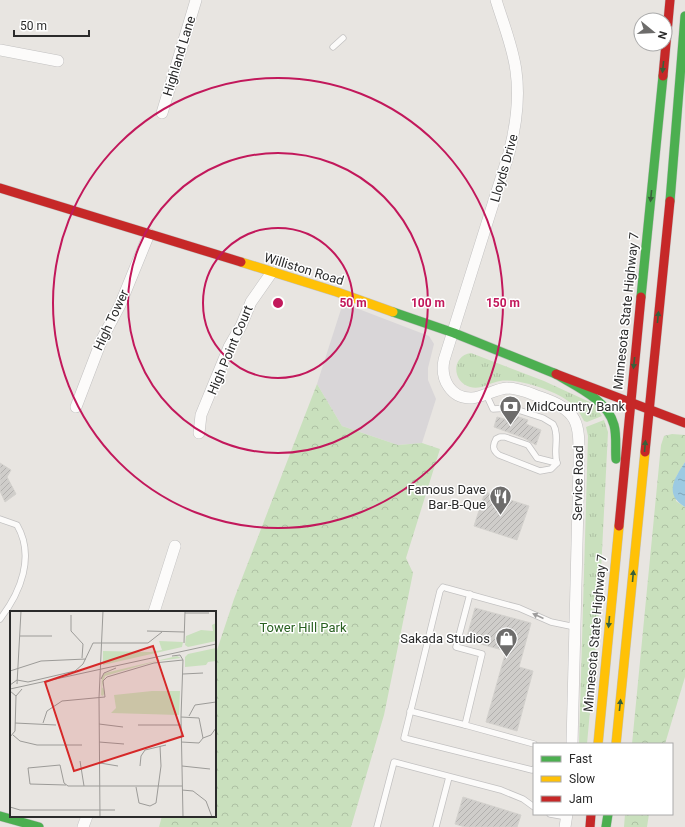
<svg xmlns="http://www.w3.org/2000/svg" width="685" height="827" font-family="Roboto,sans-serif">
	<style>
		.industrial { fill: #d9d6d8 }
		.grass { fill: url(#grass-tufts) }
		.forest { fill: url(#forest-crowns) }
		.water { fill: url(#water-ripples) }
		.building { fill: url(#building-hatch); stroke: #d3d1cd }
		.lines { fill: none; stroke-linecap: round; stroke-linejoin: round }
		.lane-casing { stroke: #c2c1c1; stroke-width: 7 }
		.street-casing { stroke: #c2c1c1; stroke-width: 12 }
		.fast-casing { stroke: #c2c1c1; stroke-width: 10 }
		.slow-casing { stroke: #c2c1c1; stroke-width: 10 }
		.jam-casing { stroke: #c2c1c1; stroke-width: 10 }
		.lane { stroke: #fcfbfa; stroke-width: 5.5 }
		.street { stroke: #fcfbfa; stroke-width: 11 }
		.fast { stroke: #4caf50; stroke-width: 9 }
		.slow { stroke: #ffc107; stroke-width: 9 }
		.jam { stroke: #c62828; stroke-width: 9 }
		.oneway { fill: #38603a }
		.oneway2 { fill: #9e9d9d }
		.ring { fill: none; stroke: #c2185b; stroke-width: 2 }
		.labels { text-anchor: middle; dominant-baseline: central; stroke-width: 3; stroke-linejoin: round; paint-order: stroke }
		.street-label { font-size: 13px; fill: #2b2b2b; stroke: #fff }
		.poi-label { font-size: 13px; fill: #2b2b2b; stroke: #fff; text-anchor: end }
		.park-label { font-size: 13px; fill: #296121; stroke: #fff }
		.inset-road { fill: none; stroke: #9c9b98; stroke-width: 1 }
		.view { fill: #d62828; fill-opacity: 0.15; stroke: #d62828; stroke-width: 2 }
		.inset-edge { fill: none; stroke: #2b2b2b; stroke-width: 2 }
		.centre { fill: #c2185b; stroke: #fff; stroke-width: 2 }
		.ring-label { font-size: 12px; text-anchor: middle; font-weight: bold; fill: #c2185b; stroke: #fff; stroke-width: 3; stroke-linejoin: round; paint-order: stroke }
	</style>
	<defs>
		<pattern id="grass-tufts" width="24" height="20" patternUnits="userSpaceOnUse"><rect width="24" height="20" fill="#c9e0bd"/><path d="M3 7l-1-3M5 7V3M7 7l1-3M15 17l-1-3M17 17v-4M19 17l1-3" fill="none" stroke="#adc0a3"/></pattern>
		<pattern id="forest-crowns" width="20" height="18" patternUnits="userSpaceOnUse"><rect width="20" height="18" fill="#c9e0bd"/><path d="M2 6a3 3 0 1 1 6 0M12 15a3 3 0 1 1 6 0" fill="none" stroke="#adc0a3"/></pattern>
		<pattern id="water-ripples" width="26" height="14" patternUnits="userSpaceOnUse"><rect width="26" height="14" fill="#9ccae2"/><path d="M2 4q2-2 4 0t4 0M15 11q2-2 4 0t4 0" fill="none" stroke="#7fa4b7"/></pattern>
		<pattern id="building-hatch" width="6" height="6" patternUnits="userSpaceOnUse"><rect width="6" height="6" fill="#cfcdca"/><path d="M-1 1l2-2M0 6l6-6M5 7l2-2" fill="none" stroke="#b2b0ae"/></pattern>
	</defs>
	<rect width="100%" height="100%" fill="#e8e5e1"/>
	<path class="industrial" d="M343 303 429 336 434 344 428 368V380L436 399 422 443 398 445 342 426 317 384Z"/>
	<g class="grass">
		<path d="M471 353 544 381 594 404 602 416 587 422 584 421C581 415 577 408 572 404 557 391 518 378 500 381 489 383 481 390 470 387 452 382 451 356 471 353Z"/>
		<path d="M604 420 608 432 599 611 587 744H579L588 436 586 427Z"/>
	</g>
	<g class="forest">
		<path d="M317 384 342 426 398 445 422 443 440 449 406 558 413 573 384 715 351 827H159L162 816H215V656L234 599Z"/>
		<path d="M672 434 685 435V462L676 477V501L685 507V677L665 744H632L661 445 664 436Z"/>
		<path d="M625 814H649L647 827H624Z"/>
	</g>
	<path class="water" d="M685 462V507C664 494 674 479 685 462Z"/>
	<g class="building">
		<path d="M510 414 528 420 526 424 541 430 536 445 524 438 494 427 497 417 508 420Z"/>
		<path d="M0 463 11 470 7 477 16 494 5 502 0 491Z"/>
		<path d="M485 492 529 506 517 540 474 526Z"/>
		<path d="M475 608 531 623 519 667 533 671 517 731 486 722 506 651 466 640Z"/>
		<path d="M463 797 521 815 517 827H465L455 824Z"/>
	</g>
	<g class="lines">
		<defs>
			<g id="lane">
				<path d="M333 47 343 38"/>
				<path d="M486 394 493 409 512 408 543 418 553 424C560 435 553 450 557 463"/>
				<path d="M500 437H505L528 445 537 458 557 463 551 469 540 471 499 455C493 451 492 446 496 439Z"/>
				<path d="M0 519 17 525C35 556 21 592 0 619"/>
				<path d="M470 594 456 647 482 654 465 725 534 744"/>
				<path d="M410 711 465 725"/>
				<path d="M534 769 532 770 404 738 440 591 443 587 446 588 519 608 551 622 575 627"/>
				<path d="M550 814 567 817"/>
				<path d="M377 827 394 762 501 790 523 799 534 807"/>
				<path d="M436 827 449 777"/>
			</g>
			<g id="street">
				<path d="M496 0C503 23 513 47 516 71 520 99 516 126 509 153L444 360C440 379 451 399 472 398 484 397 495 389 507 388 519 388 529 393 540 397 581 411 579 424 579 464L572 744"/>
				<path d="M0 50 58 61"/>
				<path d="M162 113 196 0"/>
				<path d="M76 407 102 339 120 305 149 234"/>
				<path d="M199 433 201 415 229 347 241 326 251 302 272 272"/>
				<path d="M154 612 175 546"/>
				<path d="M83 827 87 816"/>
				<path d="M565 827 567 814"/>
			</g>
			<g id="fast">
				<path d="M670 201 685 16"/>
				<path d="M641 297 663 76"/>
				<path d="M393 312 454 333 556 374"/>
				<path d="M554 373C575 386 607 399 614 425 617 436 615 448 616 459"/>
				<path d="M0 816 39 827"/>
				<path d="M606 827 608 814"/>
			</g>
			<g id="slow">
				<path d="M241 262 337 292 393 312"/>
				<path d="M598 744 619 526"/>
				<path d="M616 744 645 452"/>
			</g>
			<g id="jam">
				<path d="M663 76 670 0"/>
				<path d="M0 188 241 262"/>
				<path d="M556 374 685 423"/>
				<path d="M645 452 670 201"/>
				<path d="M619 526 641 297"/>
				<path d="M590 827 591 814"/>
			</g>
		</defs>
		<use href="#lane" class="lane-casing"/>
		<use href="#street" class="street-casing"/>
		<use href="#fast" class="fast-casing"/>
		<use href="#slow" class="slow-casing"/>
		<use href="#jam" class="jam-casing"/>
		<use href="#lane" class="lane"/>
		<use href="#street" class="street"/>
		<use href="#fast" class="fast"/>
		<use href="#slow" class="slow"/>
		<use href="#jam" class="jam"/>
	</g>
	<defs><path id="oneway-solid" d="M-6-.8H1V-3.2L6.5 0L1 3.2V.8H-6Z"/></defs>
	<g class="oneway">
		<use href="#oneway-solid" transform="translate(663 67) rotate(96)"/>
		<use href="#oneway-solid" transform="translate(651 196) rotate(96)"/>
		<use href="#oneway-solid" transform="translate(658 317) rotate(-84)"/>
		<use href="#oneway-solid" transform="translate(634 363) rotate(96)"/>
		<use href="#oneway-solid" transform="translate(645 446) rotate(-85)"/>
		<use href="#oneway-solid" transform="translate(633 576) rotate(-85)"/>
		<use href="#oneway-solid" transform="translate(609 622) rotate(95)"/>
		<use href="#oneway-solid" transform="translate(620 705) rotate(-84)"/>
	</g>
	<use class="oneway2" href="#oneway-solid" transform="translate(538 616) rotate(-156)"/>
	<g class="ring">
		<circle cx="278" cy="303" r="75"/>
		<circle cx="278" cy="303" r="150"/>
		<circle cx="278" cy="303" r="225"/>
	</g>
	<defs>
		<symbol id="bank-pin" viewBox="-11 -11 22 30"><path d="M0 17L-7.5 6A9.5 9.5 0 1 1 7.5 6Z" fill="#6d6c6b" stroke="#fff"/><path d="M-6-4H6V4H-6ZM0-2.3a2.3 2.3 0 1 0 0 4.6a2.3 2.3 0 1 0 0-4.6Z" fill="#fff"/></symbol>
		<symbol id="restaurant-pin" viewBox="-11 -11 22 30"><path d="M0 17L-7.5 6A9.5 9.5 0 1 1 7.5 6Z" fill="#6d6c6b" stroke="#fff"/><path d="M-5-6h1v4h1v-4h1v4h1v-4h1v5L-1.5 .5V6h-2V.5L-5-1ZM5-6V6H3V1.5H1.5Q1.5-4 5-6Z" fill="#fff"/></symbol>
		<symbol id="shop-pin" viewBox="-11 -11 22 30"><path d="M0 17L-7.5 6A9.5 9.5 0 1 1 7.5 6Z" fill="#6d6c6b" stroke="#fff"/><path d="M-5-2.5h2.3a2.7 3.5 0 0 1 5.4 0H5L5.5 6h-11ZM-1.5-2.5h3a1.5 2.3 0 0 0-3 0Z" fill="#fff"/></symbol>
	</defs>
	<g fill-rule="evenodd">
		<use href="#bank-pin" x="498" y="394" width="25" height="34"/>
		<use href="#restaurant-pin" x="488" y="484" width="25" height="34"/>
		<use href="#shop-pin" x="494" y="626" width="25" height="34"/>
	</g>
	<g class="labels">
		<g class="street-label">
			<text transform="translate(179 56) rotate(-73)">Highland Lane</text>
			<text transform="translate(504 168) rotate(-74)">Lloyds Drive</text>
			<text transform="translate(304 269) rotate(17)">Williston Road</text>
			<text transform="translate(626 311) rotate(-84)">Minnesota State Highway 7</text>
			<text transform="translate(111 320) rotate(-65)">High Tower</text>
			<text transform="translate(230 350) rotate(-67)">High Point Court</text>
			<text transform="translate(578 483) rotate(-89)">Service Road</text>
			<text transform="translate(595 633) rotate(-85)">Minnesota State Highway 7</text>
		</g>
		<g class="poi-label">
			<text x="526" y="406" text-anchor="start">MidCountry Bank</text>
			<text x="486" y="489">Famous Dave<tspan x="486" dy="15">Bar-B-Que</tspan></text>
			<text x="490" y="638">Sakada Studios</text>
		</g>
		<g class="park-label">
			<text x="303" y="627">Tower Hill Park</text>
		</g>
	</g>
	<g transform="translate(10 611)">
		<rect width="206" height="206" fill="#e8e5e1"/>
		<path d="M167 45 171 47 147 50 95 65 92 76 95 81 93 85 91 84 92 65 95 62Z" fill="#c9e0bd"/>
		<path d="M206 12V30L178 36 175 34 176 25 191 19 203 20 202 14ZM149 30 173 31 172 36 93 54V40L140 41 152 39ZM206 37V50L198 51 196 54 175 56V46L178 43ZM142 80H170L169 104 101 102 106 97 104 84Z" fill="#c9e0bd"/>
		<path class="inset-road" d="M175 2H199M61 4V20L73 33 72 47M137 20 174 21M10 25H42M174 32 175 0M162 45 170 44 173 49M0 60 31 50 76 48M173 63 193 62M91 68 94 62 106 57M7 73 11 0M0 74 7 69 18 71 65 60 73 53 83 32H138L152 21M0 78 206 33M0 80 6 85 12 78M179 105 185 94 206 91M171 106 189 107 193 127 189 132 171 131M5 112 46 114M33 112 37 100 52 90 95 86 93 70 97 66 144 52 173 49 171 106 173 206M89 113 113 116M128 114H171M3 124 10 130 27 134H72M0 126 5 120 6 85M193 127 201 124 206 117M89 131 114 133M70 150 74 175M90 152 108 155M130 155 131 145 135 139 156 134M172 155 200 158M56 174 20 173 18 157 50 154 54 172 58 175H172M126 176 129 192 140 195 146 192 151 155 150 135M172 179 183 180 196 190 202 206M0 196 10 199H105M90 206 89 87 93 0"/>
		<path class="view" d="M143 35 173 125 64 160 35 71Z"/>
		<rect width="206" height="206" class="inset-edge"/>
	</g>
	<circle cx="278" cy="303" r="6" class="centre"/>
	<g class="ring-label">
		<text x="353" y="307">50 m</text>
		<text x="428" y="307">100 m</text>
		<text x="503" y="307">150 m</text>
	</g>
	<rect x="533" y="743" width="140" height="72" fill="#ffffff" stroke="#aaaaaa"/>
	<rect x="541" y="756" width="20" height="6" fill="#4caf50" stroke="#aaaaaa"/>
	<text x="569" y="763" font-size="12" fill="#2b2b2b">Fast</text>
	<rect x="541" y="776" width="20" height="6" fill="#ffc107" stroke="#aaaaaa"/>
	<text x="569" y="783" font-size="12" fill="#2b2b2b">Slow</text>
	<rect x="541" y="796" width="20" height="6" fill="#c62828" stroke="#aaaaaa"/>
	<text x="569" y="803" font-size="12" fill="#2b2b2b">Jam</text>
	<g transform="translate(653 32) rotate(108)"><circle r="19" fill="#ffffff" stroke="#aaaaaa"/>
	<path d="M0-3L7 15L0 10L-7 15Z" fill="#6d6c6b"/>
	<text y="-6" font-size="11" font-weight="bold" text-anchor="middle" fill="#2b2b2b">N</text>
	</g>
	<path d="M14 30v6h75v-6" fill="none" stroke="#2b2b2b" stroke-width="2"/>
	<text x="20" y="30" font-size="12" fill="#2b2b2b" stroke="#ffffff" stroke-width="3" paint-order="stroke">50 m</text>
</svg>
